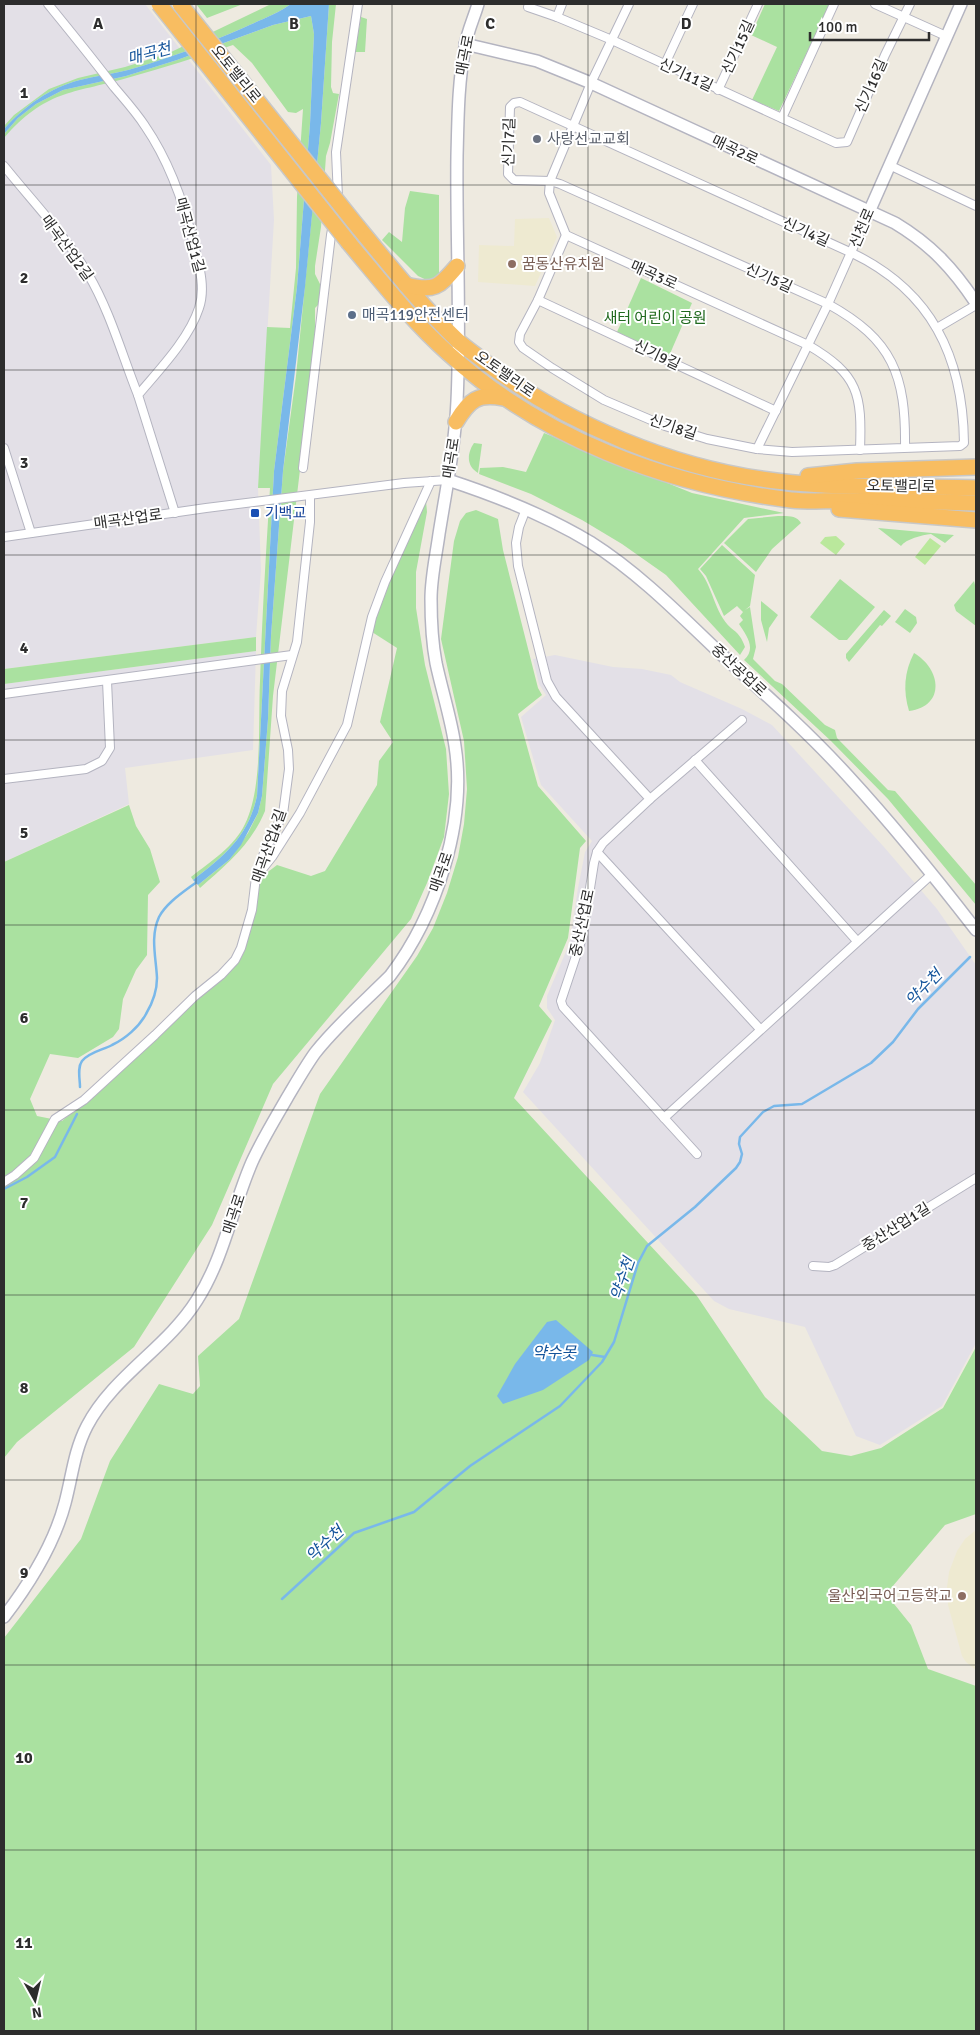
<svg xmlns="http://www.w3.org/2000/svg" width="980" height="2035" font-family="Signika,'Noto Sans KR',sans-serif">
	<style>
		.industrial { fill: #e3e0e7 }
		.education { fill: #eeead1 }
		.green { fill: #aae1a0 }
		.pitch { fill: #bae89c }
		.water { fill: #79b8ea }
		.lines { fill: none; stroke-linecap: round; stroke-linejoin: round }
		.stream { stroke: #79b8ea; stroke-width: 2.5 }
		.street-casing { stroke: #b4b4c0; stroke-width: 10 }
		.secondary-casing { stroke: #b4b4c0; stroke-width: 14 }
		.highway-casing { stroke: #c8c8c8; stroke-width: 18 }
		.street { stroke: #fff; stroke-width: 8 }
		.secondary { stroke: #fff; stroke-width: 11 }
		.highway { stroke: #f8bd61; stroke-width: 15 }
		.highway-bridge-casing { stroke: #c8c8c8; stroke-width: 18; stroke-linecap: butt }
		.highway-bridge { stroke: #f8bd61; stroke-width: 15 }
		.grid { fill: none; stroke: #2d2d2d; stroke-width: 1; stroke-opacity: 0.55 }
		.worship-dot { fill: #6b7280; stroke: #fff; stroke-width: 2 }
		.education-dot { fill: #8d6e63; stroke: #fff; stroke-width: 2 }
		.service-dot { fill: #5c6f8a; stroke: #fff; stroke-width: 2 }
		.transit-dot { fill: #1a4fb4; stroke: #fff; stroke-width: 2 }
		.labels { text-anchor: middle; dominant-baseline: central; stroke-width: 4; stroke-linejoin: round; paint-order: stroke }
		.street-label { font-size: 15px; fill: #2d2d2d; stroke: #fff }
		.worship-label { font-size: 15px; fill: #5b616d; stroke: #fff; text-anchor: start }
		.education-label { font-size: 15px; fill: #785e54; stroke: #fff; text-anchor: start }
		.service-label { font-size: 15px; fill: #4e5e75; stroke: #fff; text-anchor: start }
		.park-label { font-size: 15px; fill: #20691e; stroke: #fff }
		.transit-label { font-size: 15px; fill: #164399; stroke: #fff; text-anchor: start }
		.water-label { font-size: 16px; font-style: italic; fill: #14549b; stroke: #fff }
		.grid-label { font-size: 16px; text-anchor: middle; font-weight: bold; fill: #2d2d2d; stroke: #fff; stroke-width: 4; stroke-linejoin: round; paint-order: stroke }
	</style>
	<rect width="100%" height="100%" fill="#eeeae0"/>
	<g class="industrial">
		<path d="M4 4H145L271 165 274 220 258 488 261 570 256 637 4 669Z"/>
		<path d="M256 651 253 750 125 768 129 804 4 862V684Z"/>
		<path d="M555 655 613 667 642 669 671 675 680 682 742 709 772 725 884 847 937 909 976 965V1343L942 1406 880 1445 856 1436 805 1327 729 1309 714 1301 523 1092 540 1063 555 1020 547 1008V996L570 942 578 888 585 852 592 841 541 785 521 717 546 695 539 684 533 659Z"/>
	</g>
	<g class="education">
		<path d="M549 218 557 237 535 286 478 282 479 245 514 246 515 219Z"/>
		<path d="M976 1530V1670L966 1662 962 1656 948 1605 947 1587 949 1572 957 1551 965 1539Z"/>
	</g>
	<g class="green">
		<path d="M196 4H243L207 18Z"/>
		<path d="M271 4H291C277 14 260 20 243 28 206 44 168 59 128 70 112 74 96 76 80 80 49 88 25 106 4 129V126L14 115 49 89 78 78 125 67 169 53Z"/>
		<path d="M329 4H336L332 42 331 87 333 93 339 94 330 143 326 156 321 227 315 266V274L322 288 319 304 315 308V344L273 696 265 811C251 845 226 865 200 888L198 885 229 860 248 833 258 813 262 796 268 719 271 636 283 471 296 376 321 123Z"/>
		<path d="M765 4H830L779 111 752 100 777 47 751 35Z"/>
		<path d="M311 16 314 34 310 124 297 287 274 471 257 796C248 837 225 855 193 880L191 877C211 861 234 847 245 824 263 788 258 722 260 681 262 617 266 552 270 488H258L267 327 290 328 296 268 297 197 303 109 296 113 288 112 252 63 233 45C198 57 163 68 127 78 71 94 46 90 4 138V134L18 118 36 104 63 90 126 76 177 60 273 25Z"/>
		<path d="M361 17 367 19 365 52H355Z"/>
		<path d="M410 191 439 195V276L431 282 418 276 382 240 389 232 402 242 405 208Z"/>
		<path d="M641 278 692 303 669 356 617 332Z"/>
		<path d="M544 433 692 493 784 513 744 518 698 569C713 585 714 613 731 628 738 633 742 638 745 647L740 655 666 575 622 544 582 520 531 494 479 474 480 468 503 467 526 472Z"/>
		<path d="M474 443 482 444 478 473C466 466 467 453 474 443Z"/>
		<path d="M426 501 427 512 416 572V608L425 665 446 749 449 794 444 837 427 883 411 919 273 1084 212 1225 134 1347 17 1442 4 1458V862L129 805 136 826 150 849 160 882 148 895 147 955 136 970 123 999 119 1029 113 1037 78 1058 50 1054 30 1099 37 1116 62 1121 152 1044 178 1016 233 968 240 960 245 950 260 878 277 865 311 876 325 871 377 785 379 761 393 742 380 722 397 648 372 632 386 584Z"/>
		<path d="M476 510 498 519 503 550 538 688 542 695 518 714 538 786 586 841 580 848 568 938 539 1006 552 1021 514 1098 697 1296 765 1397 822 1451 851 1456 881 1448 943 1408 976 1347V1514L945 1525 886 1594 911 1625 928 1669 976 1686V2031H4V1638L81 1539 110 1461 159 1384 193 1394 200 1386 198 1356 239 1319 320 1094 417 956 433 928 447 893 458 857 464 824 467 789 464 741 441 639 454 541 460 521 466 513Z"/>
		<path d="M778 516C786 516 797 515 801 523L772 549 756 572 724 543 748 519Z"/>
		<path d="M878 528 954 535 945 543 931 534C922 535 906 539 901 546Z"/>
		<path d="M722 545 755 575 750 606 745 610 750 607 756 647 753 659 775 681 782 684 825 725 835 730 837 738 888 790 895 791 976 885V905L888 799 831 741 744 660C757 648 746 635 739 624L743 620 740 616 743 612 737 606 724 616 706 576 700 569Z"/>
		<path d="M840 579 875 607 847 640H839L810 617Z"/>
		<path d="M974 581 976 589V626L956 611 954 605Z"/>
		<path d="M761 601 778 615 769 628 767 642 761 620Z"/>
		<path d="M905 609 916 617 917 623 910 633 895 622Z"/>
		<path d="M884 610 891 616 882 626 880 625 849 662 846 658V654Z"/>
		<path d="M256 637V651L4 684V669Z"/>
		<path d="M914 653C941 669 946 706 909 711 903 691 904 672 914 653Z"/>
	</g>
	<g class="pitch">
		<path d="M836 536 845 544 836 555 820 543 825 537Z"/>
		<path d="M930 538 941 546 925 565 915 557Z"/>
	</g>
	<g class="water">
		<path d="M291 4H329L321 123 305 287 283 471 271 636 268 719 262 796 258 813 241 845 229 860 198 885 193 880C225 855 248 837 257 796L274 471 297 287 310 124 314 34 311 16 273 25 177 60 126 76 63 90 36 104 18 118 4 134V129C25 106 49 88 80 80 96 76 112 74 128 70 168 59 206 44 243 28 260 20 277 14 291 4Z"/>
		<path d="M556 1320 593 1352 589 1360 543 1390 503 1404 497 1396 515 1364 547 1322Z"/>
	</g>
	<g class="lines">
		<g class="stream">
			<path d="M80 1087C80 1079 77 1068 82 1061 89 1052 103 1050 112 1045 125 1039 139 1027 146 1014 152 1004 157 990 157 978 156 957 150 937 159 917 167 902 185 891 198 881"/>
			<path d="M4 1189 27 1177 55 1157 77 1114"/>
			<path d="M592 1355 605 1357"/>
			<path d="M282 1599 354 1533 414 1512 470 1466 560 1406 602 1362 614 1342 638 1263 647 1246 695 1207 736 1168 740 1162 742 1154 739 1144 740 1137 763 1112 774 1106 802 1104 871 1063 893 1042 918 1009 970 957"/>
		</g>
		<defs>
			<g id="street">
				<path d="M48 4C70 31 93 59 114 87 125 100 136 112 145 126 169 161 184 203 194 245 199 265 206 288 199 308 189 339 159 370 138 395L175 513"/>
				<path d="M529 4 528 7 557 17 612 40 836 143 847 142 885 55 910 4"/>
				<path d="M629 4 591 83 550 181 549 193 566 235 808 345C859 375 862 394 860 450"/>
				<path d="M875 4 946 36"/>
				<path d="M557 17 562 4"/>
				<path d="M665 64 693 4"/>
				<path d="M718 90 758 4"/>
				<path d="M782 118 834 4"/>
				<path d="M889 165 976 206"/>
				<path d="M4 166C32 201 65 235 88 274 110 311 122 355 138 395"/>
				<path d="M566 235 538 300 520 334 519 342 523 348 552 368 604 400 665 426 707 439 757 449 792 452 960 446 964 443C963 356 931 291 852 253L520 102 514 103 510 107 508 174 514 180 550 181 560 184 828 304C893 340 906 375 905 448"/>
				<path d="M538 300 776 411"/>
				<path d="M937 328 976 305"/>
				<path d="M4 448 31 533"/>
				<path d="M757 449 828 304 869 212"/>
				<path d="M303 468 331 235 338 197 336 152 358 4"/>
				<path d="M526 509 519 527 516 543 518 566 547 681 556 697 650 799"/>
				<path d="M4 537 206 508 404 483 448 480"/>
				<path d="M4 694 292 655"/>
				<path d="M695 760 857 941"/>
				<path d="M4 779 86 769 102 761 110 748 107 681"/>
				<path d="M597 852 760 1029"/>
				<path d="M260 872 272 857 300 813 347 725 372 617 385 582 431 481"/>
				<path d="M664 1118 932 874"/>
				<path d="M697 1154 563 1007 561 1001 582 938 594 863 597 852 603 843 650 799 742 720"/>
				<path d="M4 1182 15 1175 34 1158 55 1119 84 1100 155 1035 195 996 221 975 235 960 241 948 252 910 256 877 264 853 283 814 289 769 288 750 281 716 282 691 297 642 310 522V496"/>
				<path d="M813 1266 829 1267 835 1265 976 1178"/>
			</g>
			<g id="secondary">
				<path d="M465 44 537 61 591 83 895 223C930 244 953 268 976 303"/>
				<path d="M869 212 961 4"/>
				<path d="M448 480C497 496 545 515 590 542 639 573 680 615 722 655 765 694 809 733 848 776 893 825 935 877 976 930"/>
				<path d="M4 1617C30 1583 54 1545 65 1503 72 1477 74 1451 87 1426 113 1376 167 1348 197 1300 224 1258 232 1208 252 1162 262 1140 275 1119 287 1098 296 1083 305 1067 315 1053 337 1025 365 1001 390 976 436 916 467 822 455 746 451 718 442 691 436 663 432 642 431 620 431 599 431 577 436 556 439 534 446 490 455 446 457 401 461 319 456 238 457 156 458 119 458 83 465 47 467 32 474 18 478 4"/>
			</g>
			<g id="highway">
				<path d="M358 227C390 266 422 306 458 341 466 348 476 355 485 362 566 424 674 469 776 481 842 489 910 486 976 488"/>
				<path d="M349 243C381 281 411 320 448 353 541 438 666 485 791 500 810 502 831 500 851 501 893 501 935 502 976 503"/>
				<path d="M406 285C435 292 439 287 457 266"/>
				<path d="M456 422C469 400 478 393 503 398"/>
				<path d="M808 476 857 471 976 467"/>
				<path d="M839 509 976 520"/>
			</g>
		</defs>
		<use href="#street" class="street-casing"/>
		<use href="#secondary" class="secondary-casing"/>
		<use href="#highway" class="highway-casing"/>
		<use href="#street" class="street"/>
		<use href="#secondary" class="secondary"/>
		<use href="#highway" class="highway"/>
		<defs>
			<g id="highway-bridge">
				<path d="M159 4 349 243"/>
				<path d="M180 4 358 227"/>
			</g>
		</defs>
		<use href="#highway-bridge" class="highway-bridge-casing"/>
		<use href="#highway-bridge" class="highway-bridge"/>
	</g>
	<path class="grid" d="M196 4V2031M392 4V2031M588 4V2031M784 4V2031M4 185H976M4 370H976M4 555H976M4 740H976M4 925H976M4 1110H976M4 1295H976M4 1480H976M4 1665H976M4 1850H976"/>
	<circle class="worship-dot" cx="537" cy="139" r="5"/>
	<g class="education-dot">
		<circle cx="512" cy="264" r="5"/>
		<circle cx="962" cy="1596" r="5"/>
	</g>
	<circle class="service-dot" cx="352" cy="315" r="5"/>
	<rect class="transit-dot" x="250" y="508" width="10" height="10" rx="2.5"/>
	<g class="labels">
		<g class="street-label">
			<text transform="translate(738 47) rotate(-65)">신기15길</text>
			<text transform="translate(465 55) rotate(-79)">매곡로</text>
			<text transform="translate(236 74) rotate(51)">오토밸리로</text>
			<text transform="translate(686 75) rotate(25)">신기11길</text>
			<text transform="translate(871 86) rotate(-66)">신기16길</text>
			<text transform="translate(509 142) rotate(-89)">신기7길</text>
			<text transform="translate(735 150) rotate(25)">매곡2로</text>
			<text transform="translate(862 228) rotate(-67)">신천로</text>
			<text transform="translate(806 232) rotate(24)">신기4길</text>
			<text transform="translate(190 235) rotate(75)">매곡산업1길</text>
			<text transform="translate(67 248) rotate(54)">매곡산업2길</text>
			<text transform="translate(654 275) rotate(24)">매곡3로</text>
			<text transform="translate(769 278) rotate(24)">신기5길</text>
			<text transform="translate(657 355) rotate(25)">신기9길</text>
			<text transform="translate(505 374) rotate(35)">오토밸리로</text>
			<text transform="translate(673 427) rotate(18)">신기8길</text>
			<text transform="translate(451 458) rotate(-81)">매곡로</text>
			<text transform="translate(901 486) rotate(1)">오토밸리로</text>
			<text transform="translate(128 519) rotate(-8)">매곡산업로</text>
			<text transform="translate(739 670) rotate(43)">중산공업로</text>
			<text transform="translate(269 846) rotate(-71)">매곡산업4길</text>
			<text transform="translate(441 872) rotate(-71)">매곡로</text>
			<text transform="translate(582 923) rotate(-78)">중산산업로</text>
			<text transform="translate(234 1214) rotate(-72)">매곡로</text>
			<text transform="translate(896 1227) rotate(-32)">중산산업1길</text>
		</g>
		<g class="worship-label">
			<text x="547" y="139">사랑선교교회</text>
		</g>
		<g class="education-label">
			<text x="522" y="264">꿈동산유치원</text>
			<text x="952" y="1596" text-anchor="end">울산외국어고등학교</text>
		</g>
		<g class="service-label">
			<text x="362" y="315">매곡119안전센터</text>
		</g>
		<g class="park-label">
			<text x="655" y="318">새터 어린이 공원</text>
		</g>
		<g class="transit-label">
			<text x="265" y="513">기백교</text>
		</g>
		<g class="water-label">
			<text transform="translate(149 54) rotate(-15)">매곡천</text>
			<text transform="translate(924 988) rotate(-46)">약수천</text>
			<text transform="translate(623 1279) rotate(-71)">약수천</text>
			<text x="554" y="1353">약수못</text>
			<text transform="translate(325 1544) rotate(-42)">약수천</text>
		</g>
	</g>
	<g class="grid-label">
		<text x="98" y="29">A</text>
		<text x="294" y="29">B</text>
		<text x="490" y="29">C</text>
		<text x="686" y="29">D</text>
		<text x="24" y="98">1</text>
		<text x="24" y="283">2</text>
		<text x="24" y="468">3</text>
		<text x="24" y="653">4</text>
		<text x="24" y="838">5</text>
		<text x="24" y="1023">6</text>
		<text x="24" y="1208">7</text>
		<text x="24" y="1393">8</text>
		<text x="24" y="1578">9</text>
		<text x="24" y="1763">10</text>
		<text x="24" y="1948">11</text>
	</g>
	<rect width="980" height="2035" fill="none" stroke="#2d2d2d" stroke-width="10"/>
	<g transform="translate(35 2000) rotate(172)" stroke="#ffffff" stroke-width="4" paint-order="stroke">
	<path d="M0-4L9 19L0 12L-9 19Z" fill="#2d2d2d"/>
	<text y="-8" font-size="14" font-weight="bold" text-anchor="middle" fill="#2d2d2d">N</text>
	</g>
	<path d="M810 32v8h119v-8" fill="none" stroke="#2d2d2d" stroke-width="2.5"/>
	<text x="818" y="32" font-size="15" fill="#2d2d2d" stroke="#ffffff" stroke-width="4" paint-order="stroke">100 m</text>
</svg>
